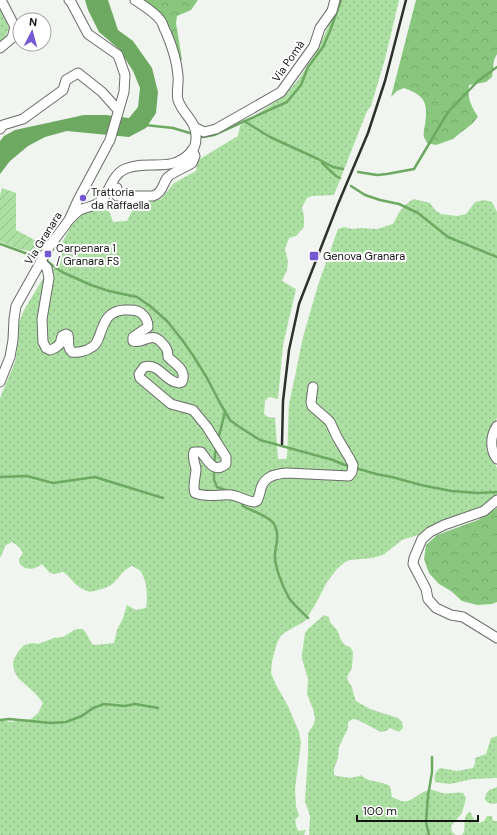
<svg xmlns="http://www.w3.org/2000/svg" width="497" height="835" font-family="'DM Sans',sans-serif">
	<style>
		.grass { fill: url(#grass-dots) }
		.forest { fill: url(#forest-crowns) }
		.garden { fill: url(#garden-furrows) }
		.water { fill: #6da961 }
		.lines { fill: none; stroke-linecap: round; stroke-linejoin: round }
		.stream { stroke: #6da961; stroke-width: 2.5 }
		.minor-casing { stroke: #686d67; stroke-width: 11 }
		.minor { stroke: #fff; stroke-width: 9 }
		.rail { stroke: #2e302d; stroke-width: 2.5 }
		.poi-dot { fill: #7558d2; stroke: #fff; stroke-width: 1.5 }
		.labels { text-anchor: middle; dominant-baseline: central; stroke-width: 4; stroke-linejoin: round; paint-order: stroke }
		.street-label { font-size: 11px; fill: #151714; stroke: #fff }
		.poi-label { font-size: 11px; fill: #151714; stroke: #fff; text-anchor: start }
	</style>
	<defs>
		<pattern id="grass-dots" width="8" height="8" patternUnits="userSpaceOnUse"><rect width="8" height="8" fill="#acdfa2"/><path d="M2 2h.1M6 6h.1" fill="none" stroke="#93bf8b" stroke-width="1.8" stroke-linecap="round"/></pattern>
		<pattern id="forest-crowns" width="20" height="18" patternUnits="userSpaceOnUse"><rect width="20" height="18" fill="#89c77e"/><path d="M2 6a3 3 0 1 1 6 0M12 15a3 3 0 1 1 6 0" fill="none" stroke="#75aa6c"/></pattern>
		<pattern id="garden-furrows" width="10" height="10" patternUnits="userSpaceOnUse"><rect width="10" height="10" fill="#acdfa2"/><path d="M-1 1l2-2M0 10L10 0M9 11l2-2" fill="none" stroke="#93bf8b"/></pattern>
	</defs>
	<rect width="100%" height="100%" fill="#f0f5ef"/>
	<g class="grass">
		<path d="M339 0H399L385 59 371 106 367 111 334 195 312 196 307 198 302 207 304 217V227L296 236 289 238 285 249 288 261 287 270 282 281 296 289 283 345 278 399 269 397 265 401 264 414 268 417 275 418 278 459H286L287 456 289 404 295 376 303 337 319 282 338 229 344 227 352 229 360 228 377 229 393 224C399 213 402 205 414 199L430 203 435 210 441 214 457 216 466 214 475 202 484 200 492 202 497 212V418L489 433V453L497 468V495L485 504 473 511 427 529 418 535 402 540 383 555 372 558 350 560 345 562 337 569 327 582 315 605 305 621 284 633 280 637 277 643 272 661 271 673 275 683 288 706 299 732 301 743 295 789 296 806 299 816 295 820 297 829 299 831 306 830 304 835H0V719L10 722 31 719 38 713 43 703 36 694 18 678 15 673 13 665 14 659 18 652 24 645 33 643 38 644 54 638 63 637 74 630 79 629H83L86 633 92 644 95 645 114 643 117 630 123 618 127 605 136 610 146 608C148 598 147 581 141 572 139 569 135 568 132 566 122 570 119 579 111 585 105 589 96 590 90 592 86 590 81 589 78 586 72 582 69 575 63 572L55 574 50 573 42 564C34 570 26 571 19 563V559L23 553 19 547 12 542 6 545 0 558V398L15 362 18 344 19 323 24 310 44 277 54 269 63 252V241L72 225 83 214 99 209H106L110 213 113 222 127 221 134 207 161 199 174 183 196 171 198 160 238 136 240 126 286 94 298 80 315 55 337 7Z"/>
		<path d="M0 8 9 28 5 38 0 41Z"/>
		<path d="M324 615 329 617 330 622 337 630 341 640 345 645 350 647 353 652 352 668 347 677 349 683 352 687 354 696 356 701 370 709 398 718 402 722 403 728 399 732 390 728 386 731 381 732 358 720 353 719 348 722V728L339 747 338 758 334 769V775C343 777 352 780 361 775 368 783 381 780 390 786L392 797C395 798 398 800 401 801 412 804 419 791 430 790 434 789 437 792 442 793 449 795 456 791 463 793L466 798 462 813 451 826 452 832 456 835H309L310 816 305 801 308 754V733L314 724 315 719 313 709 307 694 308 679 302 659V654L305 633 308 629Z"/>
		<path d="M497 736V778L473 779 450 784 435 782C434 775 435 772 440 768L457 771 473 768 475 764V758L486 754 491 738Z"/>
		<path d="M497 787V803L494 804 489 803 485 800C486 790 489 790 497 787Z"/>
		<path d="M470 811 474 820 479 823 484 821 487 816H492L493 821H497V835H462C468 827 460 820 470 811Z"/>
	</g>
	<g class="forest">
		<path d="M142 0H198L191 10 177 16 176 23 182 60H179C176 48 173 28 164 18 159 12 149 5 142 0Z"/>
		<path d="M416 0H497V54L494 60 492 77 486 82 469 85C467 99 471 105 478 117L472 124 459 134 453 139 436 145 427 143C426 141 425 139 424 137 423 134 424 129 425 125 428 103 426 96 404 88L397 91 391 97Z"/>
		<path d="M497 508V602L492 604 477 605 462 601 451 591 439 584 429 573 424 559 426 545 437 535 478 520Z"/>
	</g>
	<path class="garden" d="M2 188 16 193V230L42 244 39 253 19 249 0 242V196Z"/>
	<path class="water" d="M85 0H108L118 30 133 41 152 68 158 92 156 113 146 128 129 137 67 131 45 137 28 146 10 161 0 174V141L4 136 15 130 84 115H106L129 118 138 107 140 88 133 71 119 49 99 32 88 10Z"/>
	<g class="lines">
		<g class="stream">
			<path d="M244 121 270 137 318 159 333 167 343 169"/>
			<path d="M145 125 173 128 203 137 214 135 287 102 301 85 308 67 323 47 330 31 341 0"/>
			<path d="M322 163 336 176 340 178"/>
			<path d="M358 172 377 175 387 174 414 169 448 112 478 81 497 67"/>
			<path d="M351 186 365 195 380 200 399 204 418 213 448 237 497 257"/>
			<path d="M0 244 28 254 41 256"/>
			<path d="M45 259 53 266 62 272 91 285 109 291 137 297 150 306 167 321 183 341 194 357 207 378 220 403 230 420 238 426 260 440 333 460 342 464 376 474 392 477 421 485 451 491 478 493 497 492"/>
			<path d="M218 440 225 412"/>
			<path d="M214 464 216 447"/>
			<path d="M214 469V480L217 487 228 491"/>
			<path d="M0 477 27 476 53 483 95 477 163 498"/>
			<path d="M241 500 243 506C250 510 270 517 274 524 280 534 276 544 275 554 274 566 283 587 289 598 294 605 302 612 308 618"/>
			<path d="M0 720 9 719 51 723 66 722 82 716 93 708 104 704 125 706 135 704 158 708"/>
			<path d="M429 835 426 822 428 796 432 772V757"/>
		</g>
		<defs>
			<g id="minor">
				<path d="M0 48 12 38 15 27 1 0"/>
				<path d="M196 128 204 132 216 129 281 92 314 46 320 28 332 11 335 0"/>
				<path d="M0 129 3 125 23 119 63 90 66 80 78 73 102 92 118 110"/>
				<path d="M117 188V196H153C162 193 162 186 167 178 169 174 186 167 192 163L195 156 192 150"/>
				<path d="M128 205 145 198"/>
				<path d="M71 218C74 215 77 212 80 210 88 206 96 207 102 200 110 190 113 174 125 169 148 159 171 174 191 152 195 148 196 143 196 138 197 121 183 115 178 100 176 93 179 83 178 76 177 61 172 46 166 32 164 29 163 24 161 21 155 12 144 6 135 0"/>
				<path d="M41 262 47 268 49 278 42 319 43 342 46 348 50 350 55 348 60 344 62 336 66 334 68 335C70 341 66 347 72 352 78 353 87 351 92 347 96 345 98 340 99 337 104 323 107 311 124 310 131 310 136 309 141 313 146 317 148 321 148 327L133 337V341C143 345 151 330 162 343 167 348 168 351 168 357 176 365 187 370 182 382L179 383C165 382 159 362 144 367L139 374 140 378 171 404 193 410 207 427 219 446 226 457V464C214 474 208 461 201 452H194C192 458 195 463 196 469 196 477 192 485 195 493 206 498 220 494 231 495 239 496 246 501 254 502L257 501C259 497 260 493 261 488 265 476 275 474 287 473L349 476 352 472 353 465 350 459 337 437 330 422 327 419 312 406 311 402 313 387"/>
				<path d="M0 382 10 357 13 340 14 319 16 306 49 247 69 220 78 200 110 140 124 92 125 75 118 55 88 34 71 2 69 0"/>
				<path d="M497 426C490 436 490 450 497 459"/>
				<path d="M497 500 484 511 444 525 430 532 422 539 414 558 413 564 426 589 428 599 436 608 451 615 463 617 497 638"/>
			</g>
		</defs>
		<use href="#minor" class="minor-casing"/>
		<use href="#minor" class="minor"/>
		<path class="rail" d="M282 444 283 401 289 350 299 304 338 204 368 133 385 81 406 0"/>
	</g>
	<g class="poi-dot">
		<circle cx="83" cy="198" r="4"/>
		<rect x="44" y="250" width="8" height="8" rx="2"/>
		<rect x="309" y="251" width="10" height="10" rx="2"/>
	</g>
	<g class="labels">
		<g class="street-label">
			<text transform="translate(288 61) rotate(-55)">Via Pomà</text>
			<text transform="translate(43 238) rotate(-58)">Via Granara</text>
		</g>
		<g class="poi-label">
			<text x="91" y="192">Trattoria<tspan x="91" dy="13">da Raffaella</tspan></text>
			<text x="56" y="248">Carpenara 1<tspan x="56" dy="13">/ Granara FS</tspan></text>
			<text x="323" y="256">Genova Granara</text>
		</g>
	</g>
	<g transform="translate(32 32) rotate(6)"><circle r="19" fill="#ffffff" stroke="#a1a2a1"/>
	<path d="M0-3L7 15L0 10L-7 15Z" fill="#7558d2"/>
	<text y="-6" font-size="11" font-weight="bold" text-anchor="middle" fill="#151714">N</text>
	</g>
	<path d="M357 815v6h121v-6" fill="none" stroke="#151714" stroke-width="2"/>
	<text x="363" y="815" font-size="12" fill="#151714" stroke="#ffffff" stroke-width="3" paint-order="stroke">100 m</text>
</svg>
